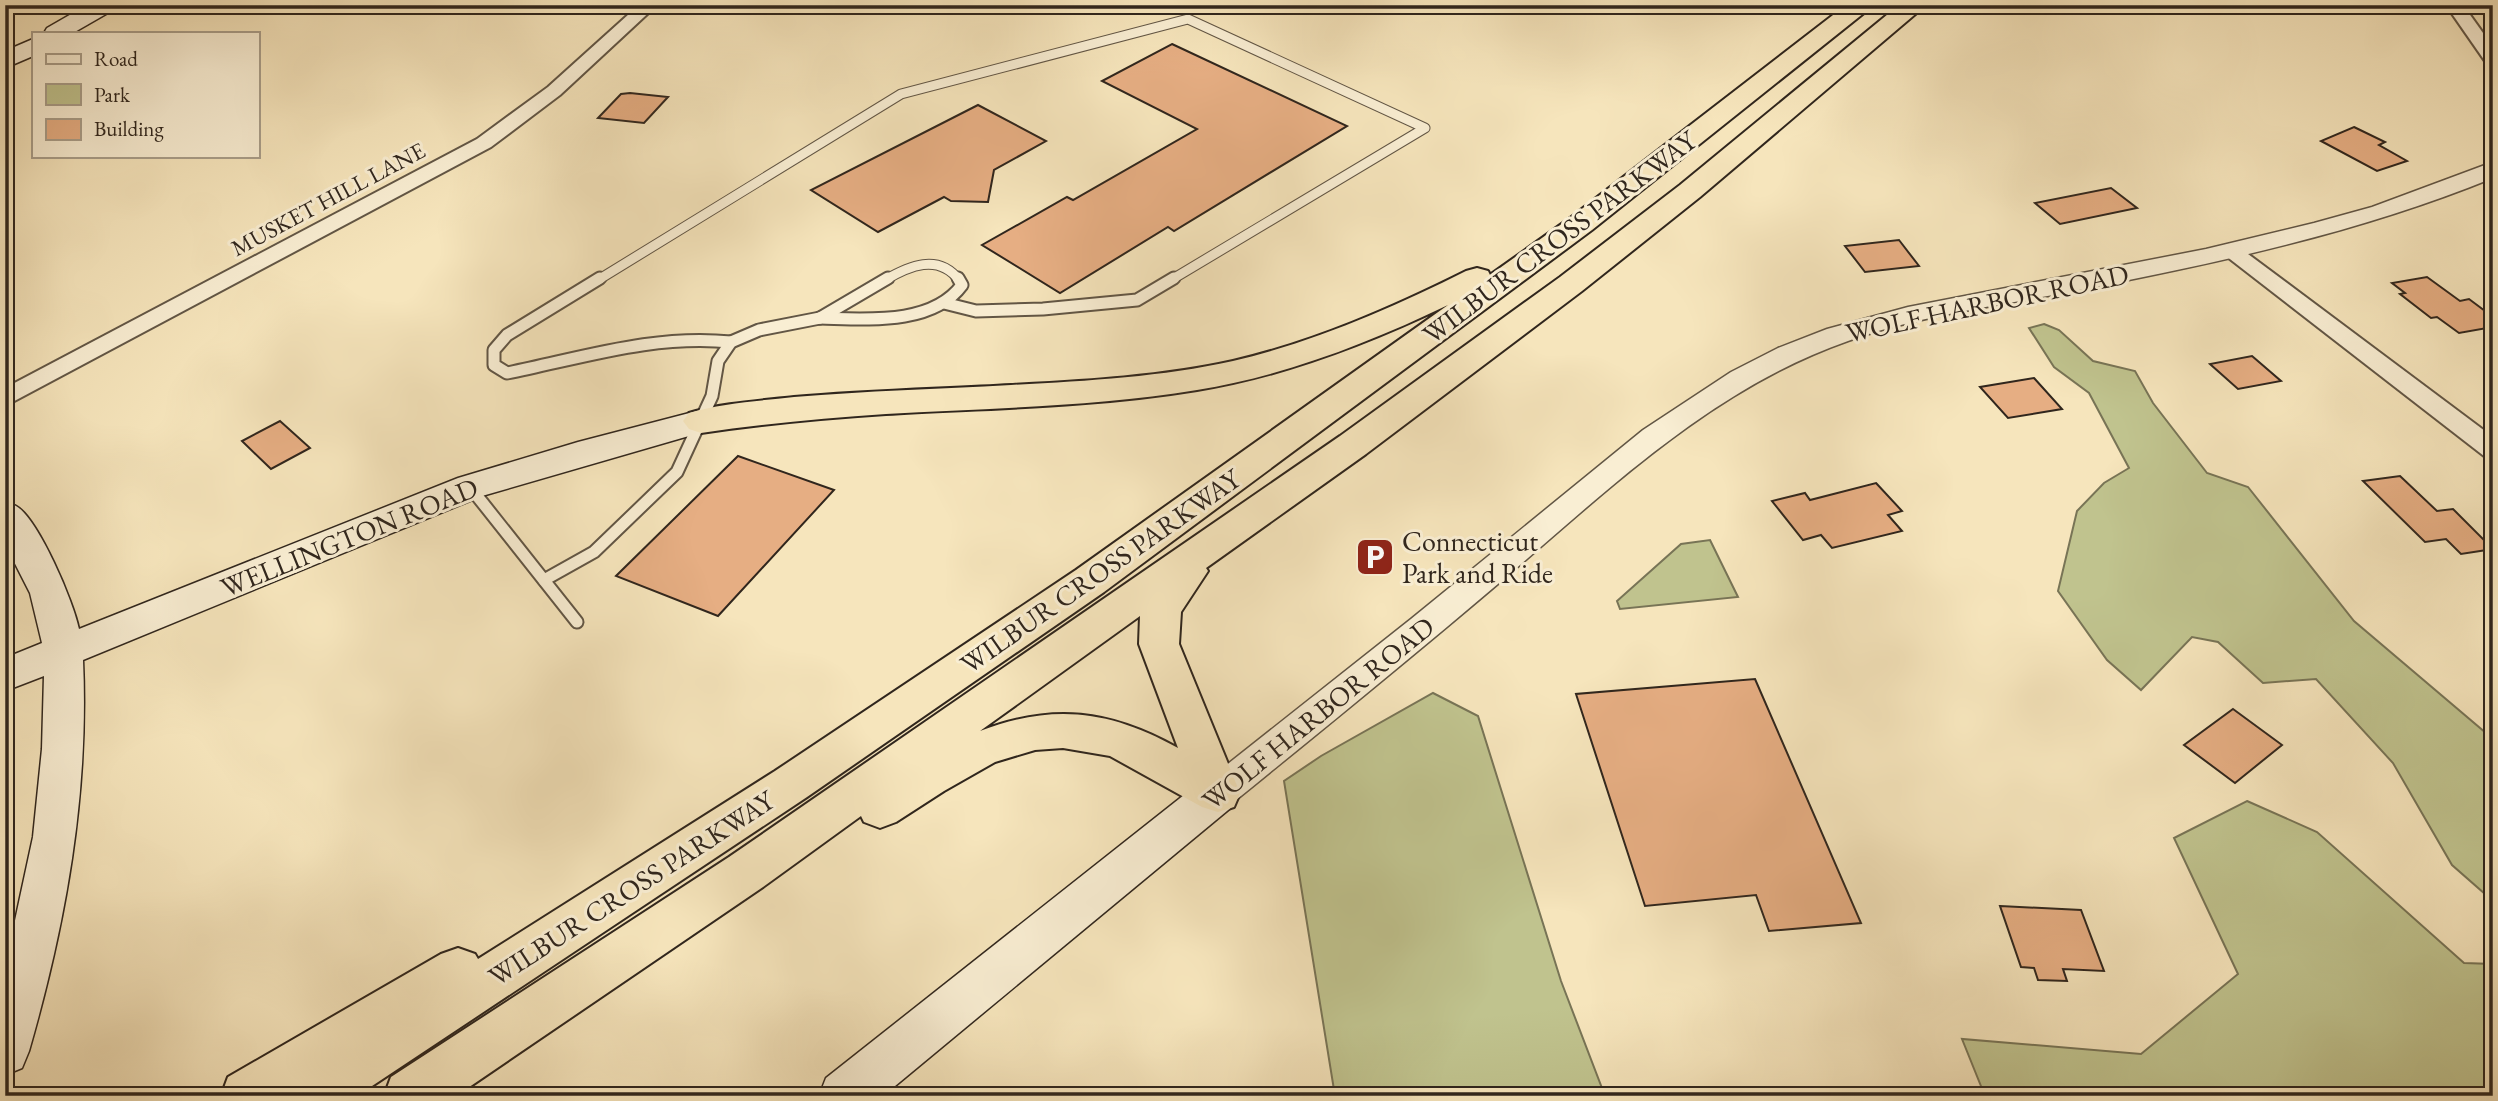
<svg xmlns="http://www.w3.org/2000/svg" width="2498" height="1101" font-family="'EB Garamond',serif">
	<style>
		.green { fill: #c0c38e; stroke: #787456; stroke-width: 2 }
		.building { fill: #e6ae83; stroke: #30261d; stroke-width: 2 }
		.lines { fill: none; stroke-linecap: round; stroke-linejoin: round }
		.service-far1-casing { stroke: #625645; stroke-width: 11 }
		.service-casing { stroke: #625645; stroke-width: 15 }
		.minor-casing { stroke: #625645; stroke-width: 4 }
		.tertiary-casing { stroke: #625645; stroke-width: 3 }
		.secondary-casing { stroke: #30261d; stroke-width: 3 }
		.motorway-casing { stroke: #30261d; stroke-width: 4 }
		.service-far1 { stroke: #f9eed3; stroke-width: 9 }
		.service { stroke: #f9eed3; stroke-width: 11 }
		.minor { fill: #f9eed3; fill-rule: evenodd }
		.tertiary { fill: #f9eed3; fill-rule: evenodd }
		.secondary { fill: #f9eed3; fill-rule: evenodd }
		.motorway { fill: #f6e5bc; fill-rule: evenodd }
		.labels { text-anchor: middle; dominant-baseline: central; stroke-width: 6; stroke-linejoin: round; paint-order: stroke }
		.far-street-label { font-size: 23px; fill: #30261d; stroke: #f9eed3 }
		.street-label { font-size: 28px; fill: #30261d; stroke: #f9eed3 }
		.poi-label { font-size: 28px; fill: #30261d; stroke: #f9eed3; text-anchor: start }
	</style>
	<rect width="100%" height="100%" fill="#f6e5bc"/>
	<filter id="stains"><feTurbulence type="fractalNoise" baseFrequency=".00286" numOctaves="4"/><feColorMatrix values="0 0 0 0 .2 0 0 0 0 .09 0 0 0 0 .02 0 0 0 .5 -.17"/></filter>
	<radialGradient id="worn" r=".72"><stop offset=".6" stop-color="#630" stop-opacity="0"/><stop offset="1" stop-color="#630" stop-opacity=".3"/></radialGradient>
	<g class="green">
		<path d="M2044 324 2059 330 2093 361 2135 371 2153 403 2207 473 2248 487 2354 621 2493 739V901L2452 865 2393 763 2316 679 2263 683 2218 642 2192 637 2141 690 2107 660 2058 591 2077 511 2104 483 2129 468 2089 393 2054 367 2029 328Z"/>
		<path d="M1710 540 1738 597 1620 609 1617 601 1681 544Z"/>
		<path d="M1433 693 1478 716 1561 981 1605 1096H1335L1284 781 1321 756Z"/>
		<path d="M2247 801 2317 832 2464 963 2493 964V1096H1985L1962 1039 2141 1054 2238 974 2174 838Z"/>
	</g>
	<g class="building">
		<path d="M1172 44 1347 126 1174 231 1168 227 1060 293 982 245 1067 197 1073 200 1197 129 1102 81Z"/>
		<path d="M630 93 668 97 644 123 598 118 621 94Z"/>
		<path d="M978 105 1046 141 994 170 988 202 951 201 944 197 878 232 811 190Z"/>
		<path d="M2354 127 2385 142 2379 145 2407 161 2377 171 2321 141Z"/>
		<path d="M2111 188 2137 208 2060 224 2035 203Z"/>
		<path d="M1899 240 1919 266 1865 272 1845 246Z"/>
		<path d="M2427 277 2460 301 2469 299 2493 317V327L2459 333 2437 317 2431 318 2400 294 2405 293 2392 283Z"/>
		<path d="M2252 356 2281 381 2238 389 2210 364Z"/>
		<path d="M2034 378 2062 409 2008 418 1980 387Z"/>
		<path d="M280 421 310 448 271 469 242 441Z"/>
		<path d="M738 456 834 490 718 616 616 576Z"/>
		<path d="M2400 476 2437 511 2453 509 2493 549 2461 554 2446 539 2425 542 2363 481Z"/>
		<path d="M1876 483 1902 511 1888 515 1902 531 1832 548 1821 535 1803 540 1772 501 1805 493 1810 500Z"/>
		<path d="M1755 679 1861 923 1769 931 1756 895 1645 906 1576 694Z"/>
		<path d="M2233 709 2282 745 2235 783 2184 745Z"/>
		<path d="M2000 906 2081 910 2104 971 2063 969 2067 981 2038 980 2034 968 2021 967Z"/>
	</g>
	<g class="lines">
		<defs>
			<g id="service-far1">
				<path d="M598 280 901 94 1188 19 1425 128 1171 280"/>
				<path d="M885 280C909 266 938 253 959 280"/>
			</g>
			<g id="service">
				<path d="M600 278 507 335 494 350V365L507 373C582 358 654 334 731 342"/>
				<path d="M944 303 976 311 1043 309 1137 300 1174 278"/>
				<path d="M820 318C865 319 932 326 962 285L958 278"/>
				<path d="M820 318 888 278"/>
				<path d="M470 487 577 622"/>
				<path d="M544 580 594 552 677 472 712 396 718 361 731 342 759 330 820 318"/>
			</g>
			<g id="minor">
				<path d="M639 5H657L560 95 491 147 5 406V388L477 139 548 87Z"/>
				<path d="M2446 5H2463L2493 47V65L2487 64Z"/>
				<path d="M2233 246 2240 248 2493 437V458L2484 456 2226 256 2222 252 2226 248Z"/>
			</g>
			<path id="tertiary" d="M2493 162V178C2358 233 2217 263 2074 291 1999 306 1920 315 1848 341 1711 389 1607 491 1499 583 1411 658 1321 731 1231 804L1218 809 1205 804 1200 793 1205 782 1411 619 1643 430 1731 372 1778 348 1827 329 1908 307 2206 249 2314 223 2372 207Z"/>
			<g id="secondary">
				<path d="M87 5H117L113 10 73 33H44L47 28Z"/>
				<path d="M33 39V56L5 68V51Z"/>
				<path d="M701 410 713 413 718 421 713 429 482 496 83 660C89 794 66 923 29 1051L22 1068 5 1075V967L33 837 42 749 44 676 5 691V658L42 643 30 593 5 544V503C9 504 13 504 16 506 38 518 74 603 79 629L458 478 578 442Z"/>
				<path d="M1218 775 1233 780 1239 793 1233 806 883 1096H819L826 1078 1203 780Z"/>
			</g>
			<g id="motorway">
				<path d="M1846 5H1874L1592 230 1104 592 807 797 357 1096H221L228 1077 441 954 458 948 475 954 478 959 775 771 1076 570 1448 305C1369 343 1284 376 1197 390 1094 407 989 408 886 414 824 418 762 424 701 433L689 429 683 421 689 413C722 403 759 401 794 397 866 391 939 389 1011 385 1085 381 1161 377 1233 361 1314 342 1392 308 1466 271L1477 268 1488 271 1490 275 1570 218Z"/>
				<path d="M1899 5H1926L1700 197 1582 291 1366 454 1206 568 1208 571 1181 612 1179 644 1240 793 1234 807 1218 812 1202 807 1110 756 1063 748 1035 750 995 762 944 791 896 822 880 828 864 822 861 816 763 887 456 1096H384L391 1077 729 857 1340 436 1560 277 1680 185ZM1140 616 1139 644 1178 748C1110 710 1053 703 980 731Z"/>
			</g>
		</defs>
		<use href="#service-far1" class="service-far1-casing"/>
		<use href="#service" class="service-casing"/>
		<use href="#minor" class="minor-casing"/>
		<use href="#tertiary" class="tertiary-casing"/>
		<use href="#secondary" class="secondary-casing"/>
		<use href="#motorway" class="motorway-casing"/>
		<use href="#service-far1" class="service-far1"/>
		<use href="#service" class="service"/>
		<use href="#minor" class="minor"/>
		<use href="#tertiary" class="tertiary"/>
		<use href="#secondary" class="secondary"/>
		<use href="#motorway" class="motorway"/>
	</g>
	<defs>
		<symbol id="parking-square" viewBox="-11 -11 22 22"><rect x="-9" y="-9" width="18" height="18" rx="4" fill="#8f2418" stroke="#f9eed3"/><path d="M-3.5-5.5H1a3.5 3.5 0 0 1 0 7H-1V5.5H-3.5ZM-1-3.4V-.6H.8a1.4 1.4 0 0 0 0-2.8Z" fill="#fff"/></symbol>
	</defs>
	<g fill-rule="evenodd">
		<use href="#parking-square" x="1353" y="535" width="44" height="44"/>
	</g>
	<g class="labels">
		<g class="far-street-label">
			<text transform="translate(328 199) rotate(-28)">MUSKET HILL LANE</text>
		</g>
		<g class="street-label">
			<text transform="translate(1559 237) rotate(-37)">WILBUR CROSS PARKWAY</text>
			<text transform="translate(1987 303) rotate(-12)">WOLF HARBOR ROAD</text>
			<text transform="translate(349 537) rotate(-22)">WELLINGTON ROAD</text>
			<text transform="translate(1100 571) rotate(-35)">WILBUR CROSS PARKWAY</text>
			<text transform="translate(1318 713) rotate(-39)">WOLF HARBOR ROAD</text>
			<text transform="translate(631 888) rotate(-33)">WILBUR CROSS PARKWAY</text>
		</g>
		<g class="poi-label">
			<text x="1402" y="541">Connecticut<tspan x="1402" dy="32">Park and Ride</tspan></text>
		</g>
	</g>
	<rect width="2498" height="1101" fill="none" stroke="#f6e5bc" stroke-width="28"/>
	<rect x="7" y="7" width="2484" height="1087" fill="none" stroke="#30261d" stroke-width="3.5"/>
	<rect x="14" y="14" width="2470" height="1073" fill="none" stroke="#30261d" stroke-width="2"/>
	<rect x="32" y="32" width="228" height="126" fill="#f9eed3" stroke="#a99e8a" stroke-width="2"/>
	<rect x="46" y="54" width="35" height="10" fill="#f9eed3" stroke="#a99e8a" stroke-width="2"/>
	<text x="94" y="66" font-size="21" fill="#30261d">Road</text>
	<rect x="46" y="84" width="35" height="21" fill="#c0c38e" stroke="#a99e8a" stroke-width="2"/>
	<text x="94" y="102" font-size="21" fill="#30261d">Park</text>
	<rect x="46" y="119" width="35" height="21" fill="#e6ae83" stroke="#a99e8a" stroke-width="2"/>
	<text x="94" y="136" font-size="21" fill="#30261d">Building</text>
	<rect width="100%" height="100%" filter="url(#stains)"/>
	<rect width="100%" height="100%" fill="url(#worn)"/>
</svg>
